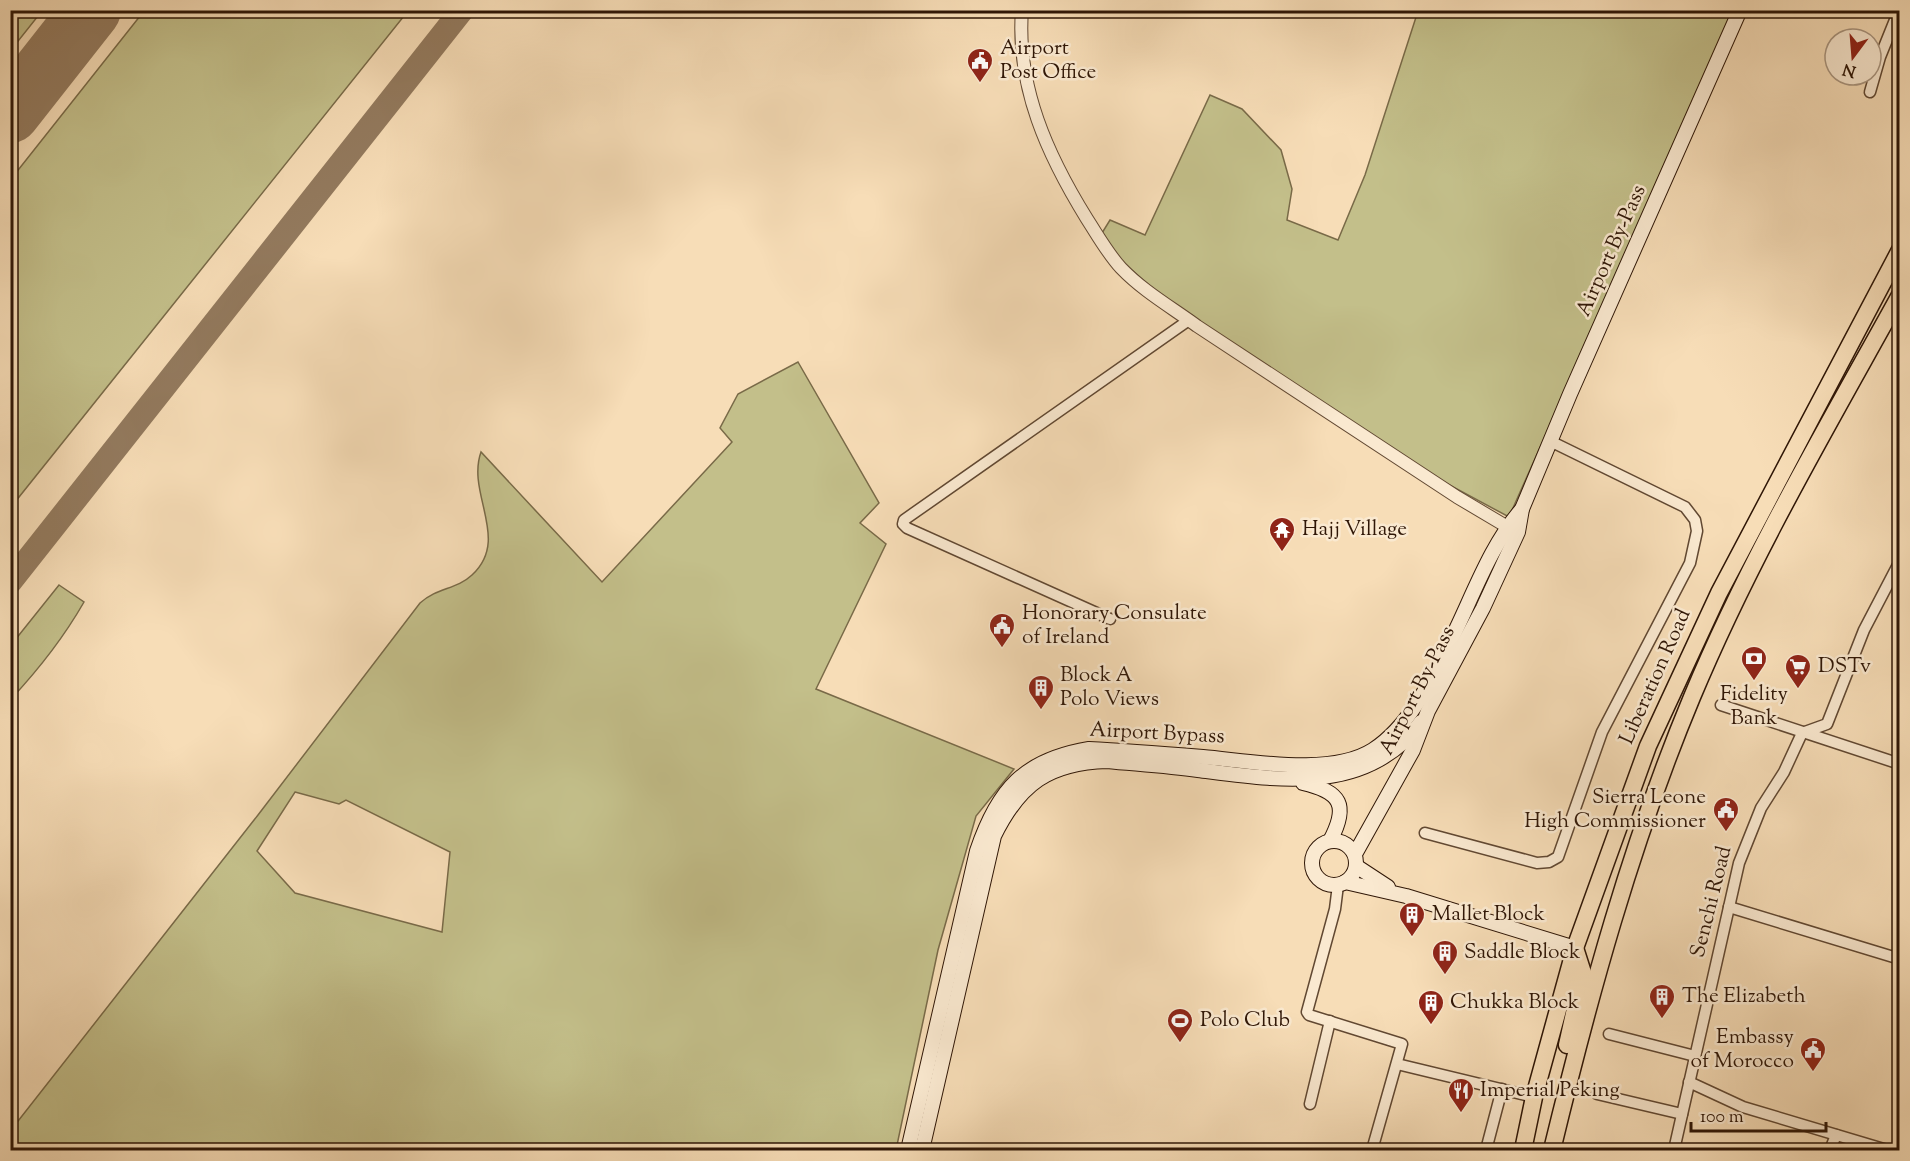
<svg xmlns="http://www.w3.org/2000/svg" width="1910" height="1161" font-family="'Sorts Mill Goudy',serif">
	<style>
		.green { fill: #c3bf8a; stroke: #796a48; stroke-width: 1.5; fill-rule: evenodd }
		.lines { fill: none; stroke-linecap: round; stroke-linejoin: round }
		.taxiway { stroke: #937a5e; stroke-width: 24 }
		.runway { stroke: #937a5e; stroke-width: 60 }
		.minor-casing { stroke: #614832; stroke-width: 13 }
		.tertiary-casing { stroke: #614832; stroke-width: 14 }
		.secondary-casing { stroke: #2f1606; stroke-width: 16 }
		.trunk-casing { stroke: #2f1606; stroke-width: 19 }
		.minor { stroke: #fae9d0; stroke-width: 10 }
		.tertiary { stroke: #fae9d0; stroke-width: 12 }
		.secondary { stroke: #fae9d0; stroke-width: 14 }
		.trunk { stroke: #f7ddb7; stroke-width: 16 }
		.labels { text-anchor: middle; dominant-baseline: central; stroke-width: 5; stroke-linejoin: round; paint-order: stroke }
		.poi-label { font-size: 21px; fill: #2f1606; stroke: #fae9d0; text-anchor: start }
		.street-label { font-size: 21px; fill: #2f1606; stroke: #fae9d0 }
	</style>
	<rect width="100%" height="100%" fill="#f7ddb7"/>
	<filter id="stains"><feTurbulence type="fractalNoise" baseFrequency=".00333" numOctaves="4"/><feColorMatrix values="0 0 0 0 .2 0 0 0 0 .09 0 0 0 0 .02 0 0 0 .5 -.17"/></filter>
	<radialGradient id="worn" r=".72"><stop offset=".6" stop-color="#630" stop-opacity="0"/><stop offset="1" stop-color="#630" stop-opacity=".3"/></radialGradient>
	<g class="green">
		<path d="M11 10 42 11 11 50 10 11Z"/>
		<path d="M144 11H408L11 507V179Z"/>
		<path d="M1418 11H1735L1509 517 1377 446 1169 304 1119 258 1102 233 1110 220 1145 235 1210 95 1242 109 1281 150 1292 189 1287 220 1338 240 1365 175Z"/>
		<path d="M798 362 879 503 860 523 886 544 816 689 1014 769 976 816 938 950 896 1150H11V1130L258 815 420 603C438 587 456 590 472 575 511 539 466 494 481 452L602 582 732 442 720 428 738 394ZM295 792 339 804 346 800 450 852 442 932 295 893 257 851Z"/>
		<path d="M59 585 84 602C64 637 39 669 11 699V645Z"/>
	</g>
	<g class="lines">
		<path class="taxiway" d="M10 582 462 10"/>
		<path class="runway" d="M10 113 91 10"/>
		<defs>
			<g id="minor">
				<path d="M1870 92 1880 57 1899 10"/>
				<path d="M1110 619 907 528 903 524 904 520 1189 320"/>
				<path d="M1721 705 1900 764"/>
				<path d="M1425 833 1537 863 1549 862 1558 857 1602 732 1690 563 1697 531 1695 520 1685 507 1550 441"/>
				<path d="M1338 885 1335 909 1307 1012 1309 1015 1402 1044 1372 1150"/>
				<path d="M1729 907 1900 959"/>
				<path d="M1609 1034 1695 1056"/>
				<path d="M1397 1064 1534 1097"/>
				<path d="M1689 1082 1743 1107 1887 1150"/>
				<path d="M1597 1094 1682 1114"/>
				<path d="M1310 1104 1330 1021"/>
				<path d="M1486 1150 1502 1089"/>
				<path d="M1674 1150 1739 863 1761 808 1784 772 1802 733 1827 724 1864 630 1900 561"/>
				<path d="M1830 1150 1836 1135"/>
			</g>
			<path id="tertiary" d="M1022 10C1016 87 1048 156 1087 219 1098 236 1108 254 1121 268 1143 291 1171 307 1197 326L1457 497 1516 532"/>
			<g id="secondary">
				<path d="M1303 783C1341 792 1349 805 1330 841"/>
				<circle cx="1334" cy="863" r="22"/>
				<path d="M1355 854 1413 750 1428 711 1483 608 1518 532 1522 509 1570 394 1740 10"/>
				<path d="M1356 866 1388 887"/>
				<path d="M1345 882 1406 896 1575 948"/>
				<path d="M908 1150 977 851C998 789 1024 760 1089 749 1127 751 1165 754 1203 757 1250 761 1331 777 1373 750 1408 727 1429 685 1447 648 1471 602 1488 548 1522 509"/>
				<path d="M922 1150 994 836C1020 783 1049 763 1107 761 1138 764 1168 766 1198 770 1277 780 1367 796 1421 722"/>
			</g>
			<g id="trunk">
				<path d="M1567 1045 1583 973 1575 948"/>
				<path d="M1523 1150 1534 1097 1575 948 1648 746 1719 593 1900 250"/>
				<path d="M1552 1150C1589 997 1631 843 1692 697 1750 558 1827 427 1900 295"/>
			</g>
		</defs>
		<use href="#minor" class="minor-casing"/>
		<use href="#tertiary" class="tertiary-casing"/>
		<use href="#secondary" class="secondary-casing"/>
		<use href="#trunk" class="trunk-casing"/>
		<use href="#minor" class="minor"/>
		<use href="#tertiary" class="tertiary"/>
		<use href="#secondary" class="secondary"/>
		<use href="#trunk" class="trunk"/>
	</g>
	<defs>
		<symbol id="civic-pin" viewBox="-11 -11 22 30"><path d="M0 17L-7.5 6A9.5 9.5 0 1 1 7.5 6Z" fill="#8f2418" stroke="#fae9d0"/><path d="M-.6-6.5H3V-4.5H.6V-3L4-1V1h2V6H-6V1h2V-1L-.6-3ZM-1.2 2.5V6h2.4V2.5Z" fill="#fff"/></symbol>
		<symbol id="temple-pin" viewBox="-11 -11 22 30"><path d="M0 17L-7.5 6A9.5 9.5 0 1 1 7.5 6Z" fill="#8f2418" stroke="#fae9d0"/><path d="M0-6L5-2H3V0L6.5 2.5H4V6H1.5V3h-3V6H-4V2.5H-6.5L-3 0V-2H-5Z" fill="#fff"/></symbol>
		<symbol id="bank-pin" viewBox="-11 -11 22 30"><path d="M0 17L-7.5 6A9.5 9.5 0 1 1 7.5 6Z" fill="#8f2418" stroke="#fae9d0"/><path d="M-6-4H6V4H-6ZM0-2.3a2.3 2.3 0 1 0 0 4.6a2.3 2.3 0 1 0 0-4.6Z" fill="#fff"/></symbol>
		<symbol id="supermarket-pin" viewBox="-11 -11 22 30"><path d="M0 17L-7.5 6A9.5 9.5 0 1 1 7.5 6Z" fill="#8f2418" stroke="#fae9d0"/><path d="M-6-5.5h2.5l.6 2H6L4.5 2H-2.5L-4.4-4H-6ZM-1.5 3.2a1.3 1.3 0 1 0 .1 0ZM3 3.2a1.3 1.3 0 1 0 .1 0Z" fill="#fff"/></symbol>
		<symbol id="building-pin" viewBox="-11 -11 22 30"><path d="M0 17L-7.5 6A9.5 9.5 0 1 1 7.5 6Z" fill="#8f2418" stroke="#fae9d0"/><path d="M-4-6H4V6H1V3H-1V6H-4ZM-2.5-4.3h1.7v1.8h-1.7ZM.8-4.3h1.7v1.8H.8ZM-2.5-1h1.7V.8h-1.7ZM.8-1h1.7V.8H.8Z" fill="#fff"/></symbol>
		<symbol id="stadium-pin" viewBox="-11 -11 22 30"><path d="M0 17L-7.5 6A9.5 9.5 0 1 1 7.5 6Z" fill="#8f2418" stroke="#fae9d0"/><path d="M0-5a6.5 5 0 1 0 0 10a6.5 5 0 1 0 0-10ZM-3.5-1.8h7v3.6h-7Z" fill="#fff"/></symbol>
		<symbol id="restaurant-pin" viewBox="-11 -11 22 30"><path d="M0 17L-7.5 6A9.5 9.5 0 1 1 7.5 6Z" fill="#8f2418" stroke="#fae9d0"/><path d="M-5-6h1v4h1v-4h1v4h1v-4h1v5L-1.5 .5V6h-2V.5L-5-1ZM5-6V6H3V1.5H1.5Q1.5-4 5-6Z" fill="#fff"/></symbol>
	</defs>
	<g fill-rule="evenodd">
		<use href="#civic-pin" x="965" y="46" width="30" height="40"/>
		<use href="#temple-pin" x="1267" y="515" width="30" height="40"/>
		<use href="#civic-pin" x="987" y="611" width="30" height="40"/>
		<use href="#bank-pin" x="1739" y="644" width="30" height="40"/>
		<use href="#supermarket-pin" x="1783" y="652" width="30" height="40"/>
		<use href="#building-pin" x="1026" y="673" width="30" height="40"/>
		<use href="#civic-pin" x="1711" y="795" width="30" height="40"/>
		<use href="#building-pin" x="1397" y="900" width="30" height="40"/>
		<use href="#building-pin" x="1430" y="938" width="30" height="40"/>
		<use href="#building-pin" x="1647" y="982" width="30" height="40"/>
		<use href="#building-pin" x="1416" y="988" width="30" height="40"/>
		<use href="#stadium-pin" x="1165" y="1006" width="30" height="40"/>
		<use href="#civic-pin" x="1798" y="1035" width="30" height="40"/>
		<use href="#restaurant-pin" x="1446" y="1076" width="30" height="40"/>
	</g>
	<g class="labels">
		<g class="poi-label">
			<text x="1000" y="49">Airport<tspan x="1000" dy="24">Post Office</tspan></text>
			<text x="1302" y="530">Hajj Village</text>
			<text x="1022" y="614">Honorary Consulate<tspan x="1022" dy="24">of Ireland</tspan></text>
			<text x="1818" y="667">DSTv</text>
			<text x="1060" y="676">Block A<tspan x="1060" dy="24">Polo Views</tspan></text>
			<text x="1754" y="695" text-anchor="middle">Fidelity<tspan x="1754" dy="24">Bank</tspan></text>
			<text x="1706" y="798" text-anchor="end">Sierra Leone<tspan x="1706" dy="24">High Commissioner</tspan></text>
			<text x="1432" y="915">Mallet Block</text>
			<text x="1464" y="953">Saddle Block</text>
			<text x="1682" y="997">The Elizabeth</text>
			<text x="1450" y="1003">Chukka Block</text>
			<text x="1200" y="1021">Polo Club</text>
			<text x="1794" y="1038" text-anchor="end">Embassy<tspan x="1794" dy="24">of Morocco</tspan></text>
			<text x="1480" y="1091">Imperial Peking</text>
		</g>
		<g class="street-label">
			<text transform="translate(1612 251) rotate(-66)">Airport By-Pass</text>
			<text transform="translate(1656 677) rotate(-66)">Liberation Road</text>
			<text transform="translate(1418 691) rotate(-63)">Airport By-Pass</text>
			<text transform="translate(1157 734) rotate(3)">Airport Bypass</text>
			<text transform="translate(1712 902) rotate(-76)">Senchi Road</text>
		</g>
	</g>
	<rect width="1910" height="1161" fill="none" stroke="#f7ddb7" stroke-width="36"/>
	<rect x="12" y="12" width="1886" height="1137" fill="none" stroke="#2f1606" stroke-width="3"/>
	<rect x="18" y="18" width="1874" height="1125" fill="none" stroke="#2f1606" stroke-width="1.5"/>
	<g transform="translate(1853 57) rotate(196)"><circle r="28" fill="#fae9d0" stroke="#a9957f" stroke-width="1.5"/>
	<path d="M0-4.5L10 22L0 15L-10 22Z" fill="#8f2418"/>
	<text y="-9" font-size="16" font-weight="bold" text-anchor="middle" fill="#2f1606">N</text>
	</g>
	<path d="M1691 1122v9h135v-9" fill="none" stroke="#2f1606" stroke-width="3"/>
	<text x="1700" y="1122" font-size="18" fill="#2f1606" stroke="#fae9d0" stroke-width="4.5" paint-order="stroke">100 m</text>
	<rect width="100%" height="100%" filter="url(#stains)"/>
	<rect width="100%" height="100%" fill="url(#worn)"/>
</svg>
